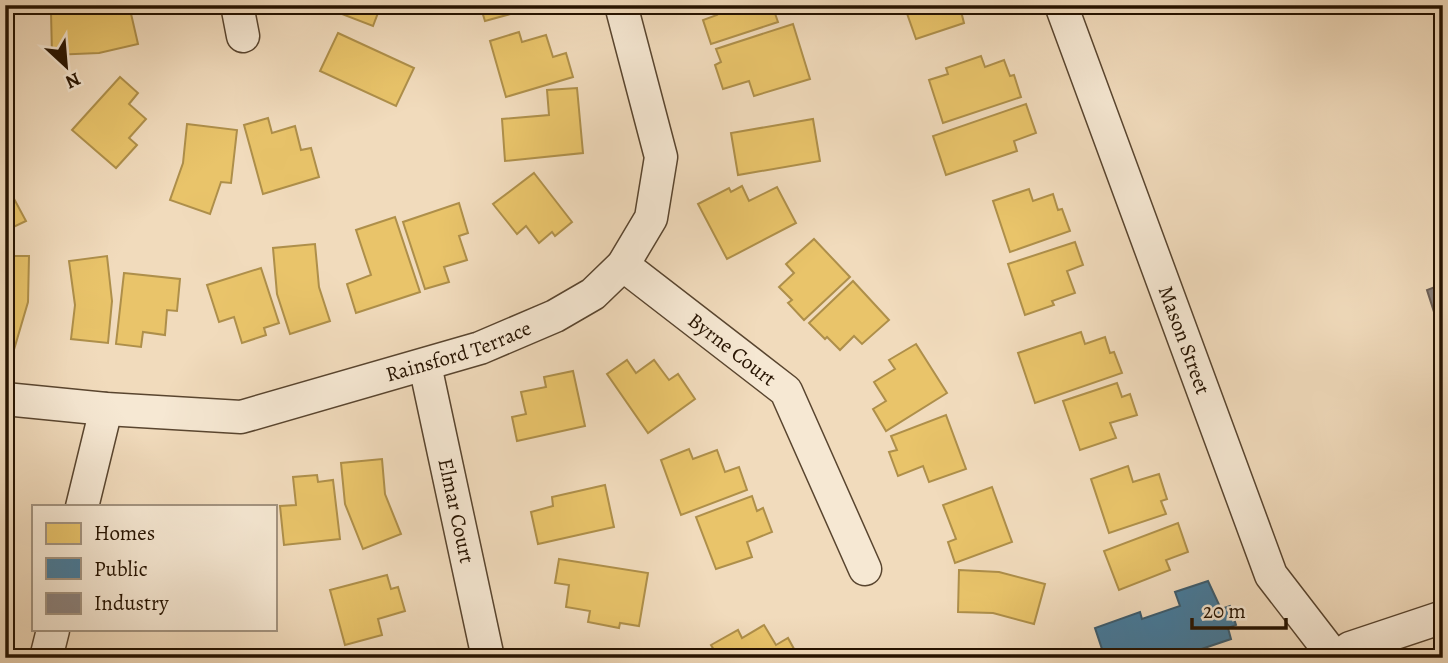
<svg xmlns="http://www.w3.org/2000/svg" width="1448" height="663" font-family="Alegreya,serif">
	<style>
		.homes { fill: #e9c46a; stroke: #ae8f4a; stroke-width: 2 }
		.public { fill: #457b9d; stroke: #3c5c6e; stroke-width: 2 }
		.industry { fill: #8a817c; stroke: #6c6057; stroke-width: 2 }
		.lines { fill: none; stroke-linecap: round; stroke-linejoin: round }
		.minor-casing { stroke: #59452f; stroke-width: 35 }
		.minor { stroke: #f6e8d3; stroke-width: 32 }
		.labels { text-anchor: middle; dominant-baseline: central; stroke-width: 7; stroke-linejoin: round; paint-order: stroke }
		.street-label { font-size: 21px; fill: #261300; stroke: #f6e8d3 }
	</style>
	<rect width="100%" height="100%" fill="#f1dbbc"/>
	<filter id="stains"><feTurbulence type="fractalNoise" baseFrequency=".00286" numOctaves="4"/><feColorMatrix values="0 0 0 0 .2 0 0 0 0 .09 0 0 0 0 .02 0 0 0 .5 -.17"/></filter>
	<radialGradient id="worn" r=".72"><stop offset=".6" stop-color="#630" stop-opacity="0"/><stop offset="1" stop-color="#630" stop-opacity=".3"/></radialGradient>
	<g class="homes">
		<path d="M121 5H129L138 44 99 53 52 55 51 12 99 11Z"/>
		<path d="M336 5H381L373 26 334 11Z"/>
		<path d="M480 5H512L514 13 485 21Z"/>
		<path d="M714 5H772L778 22 711 44 703 20 717 15Z"/>
		<path d="M904 5H977L961 11 964 23 916 39Z"/>
		<path d="M793 24 810 79 754 96 749 81 723 89 715 65 721 62 716 49Z"/>
		<path d="M519 32 522 42 546 35 553 57 566 53 573 77 506 97 490 41Z"/>
		<path d="M338 33 414 68 396 106 320 71Z"/>
		<path d="M981 56 985 67 1004 60 1010 76 1014 75 1021 97 943 123 929 80 948 74 946 68Z"/>
		<path d="M120 77 138 93 129 104 146 119 129 138 137 145 116 168 72 130Z"/>
		<path d="M577 88 583 153 505 161 502 119 549 115 547 90Z"/>
		<path d="M1026 104 1036 133 1014 141 1017 151 946 175 933 136Z"/>
		<path d="M268 118 272 133 295 126 301 150 311 148 319 177 263 194 244 125Z"/>
		<path d="M813 119 820 161 738 175 731 133Z"/>
		<path d="M187 124 237 130 231 183 221 182 210 214 170 200 183 163Z"/>
		<path d="M534 173 572 222 555 236 552 232 539 243 526 226 517 234 493 204Z"/>
		<path d="M5 182 26 221 5 231Z"/>
		<path d="M742 186 749 201 777 187 796 223 727 259 698 204 729 188 731 192Z"/>
		<path d="M1029 189 1033 201 1053 194 1058 210 1062 209 1070 231 1010 252 993 201Z"/>
		<path d="M459 203 468 233 459 236 467 260 444 267 449 282 425 289 403 222Z"/>
		<path d="M395 217 420 292 356 313 347 284 371 275 356 230Z"/>
		<path d="M814 239 850 277 804 320 788 303 792 300 779 287 794 273 786 264Z"/>
		<path d="M1075 242 1083 265 1067 271 1075 293 1052 301 1054 305 1025 315 1008 264Z"/>
		<path d="M315 244 319 287 330 321 290 334 277 294 273 248Z"/>
		<path d="M5 256H29L28 302 13 353 5 351Z"/>
		<path d="M107 256 112 301 108 343 71 339 75 305 69 261Z"/>
		<path d="M261 268 279 323 264 328 266 335 242 343 234 317 219 322 207 285Z"/>
		<path d="M124 273 180 279 177 311 167 310 165 335 143 332 141 347 116 344Z"/>
		<path d="M853 281 889 320 862 344 854 336 840 350 827 337 825 339 809 323Z"/>
		<path d="M1081 332 1085 344 1105 337 1110 353 1114 352 1122 373 1035 403 1018 353Z"/>
		<path d="M916 344 947 393 886 431 873 409 886 401 874 382 895 369 889 360Z"/>
		<path d="M627 360 636 373 654 360 669 380 678 374 695 399 648 433 607 374Z"/>
		<path d="M573 371 585 426 517 441 512 417 526 414 521 392 546 387 544 377Z"/>
		<path d="M1117 383 1122 397 1130 394 1137 415 1110 423 1116 438 1080 450 1063 401Z"/>
		<path d="M946 415 966 469 929 482 923 466 898 476 889 452 897 450 891 436Z"/>
		<path d="M689 449 693 459 717 450 725 472 739 467 747 490 681 515 661 460Z"/>
		<path d="M382 459 385 494 401 534 363 549 345 504 341 463Z"/>
		<path d="M1128 466 1133 482 1159 474 1167 499 1161 501 1166 514 1109 533 1091 479Z"/>
		<path d="M317 475 318 482 333 480 340 539 284 545 280 506 296 505 293 477Z"/>
		<path d="M605 485 614 527 538 544 531 512 553 506 552 497Z"/>
		<path d="M992 487 1012 542 955 563 948 542 956 539 943 505Z"/>
		<path d="M752 496 757 511 763 508 772 532 747 542 752 557 716 569 696 517Z"/>
		<path d="M1178 523 1188 552 1166 560 1170 570 1119 590 1104 551Z"/>
		<path d="M559 559 648 573 639 626 620 623 619 628 588 622 590 611 566 607 569 585 555 583Z"/>
		<path d="M959 570 999 572 1045 584 1034 624 993 613 958 612Z"/>
		<path d="M387 575 391 589 398 587 405 611 378 619 382 635 345 645 330 590Z"/>
		<path d="M764 625 776 645 788 638 799 658H719L711 645 738 630 742 638Z"/>
	</g>
	<path class="public" d="M1208 581 1221 609 1230 606 1236 625 1228 628 1231 639 1175 658H1105L1095 628 1140 612 1142 619 1180 606 1175 592Z"/>
	<path class="industry" d="M1443 284V340L1427 290Z"/>
	<g class="lines">
		<defs>
			<g id="minor">
				<path d="M237 5 243 36"/>
				<path id="s1" d="M1061 5 1271 575 1335 658"/>
				<path id="s2" d="M623 265 786 391 865 569"/>
				<path id="s3" d="M425 365 488 658"/>
				<path id="s4" d="M5 399 106 409 241 417 480 348 555 316 593 294 623 265 651 218 661 157 621 5"/>
				<path d="M82 507 106 409"/>
				<path d="M46 658 53 630"/>
				<path d="M1336 658 1350 648 1443 617"/>
			</g>
		</defs>
		<use href="#minor" class="minor-casing"/>
		<use href="#minor" class="minor"/>
	</g>
	<g class="labels">
		<g class="street-label">
			<text stroke="none"><textPath href="#s1" startOffset="357">Mason Street</textPath></text>
			<text stroke="none"><textPath href="#s2" startOffset="138">Byrne Court</textPath></text>
			<text stroke="none"><textPath href="#s4" startOffset="464">Rainsford Terrace</textPath></text>
			<text stroke="none"><textPath href="#s3" startOffset="149">Elmar Court</textPath></text>
		</g>
	</g>
	<rect width="1448" height="663" fill="none" stroke="#f1dbbc" stroke-width="28"/>
	<rect x="7" y="7" width="1434" height="649" fill="none" stroke="#261300" stroke-width="3.5"/>
	<rect x="14" y="14" width="1420" height="635" fill="none" stroke="#261300" stroke-width="2"/>
	<rect x="32" y="505" width="245" height="126" fill="#f6e8d3" stroke="#a3937f" stroke-width="2"/>
	<rect x="46" y="523" width="35" height="21" fill="#e9c46a" stroke="#a3937f" stroke-width="2"/>
	<text x="94" y="540" font-size="21" fill="#261300">Homes</text>
	<rect x="46" y="558" width="35" height="21" fill="#457b9d" stroke="#a3937f" stroke-width="2"/>
	<text x="94" y="576" font-size="21" fill="#261300">Public</text>
	<rect x="46" y="593" width="35" height="21" fill="#8a817c" stroke="#a3937f" stroke-width="2"/>
	<text x="94" y="610" font-size="21" fill="#261300">Industry</text>
	<g transform="translate(66 66) rotate(154)" stroke="#f6e8d3" stroke-width="5" paint-order="stroke">
	<path d="M0-5L12 26L0 18L-12 26Z" fill="#261300"/>
	<text y="-10" font-size="19" font-weight="bold" text-anchor="middle" fill="#261300">N</text>
	</g>
	<path d="M1192 618v10h94v-10" fill="none" stroke="#261300" stroke-width="3.5"/>
	<text x="1203" y="618" font-size="21" fill="#261300" stroke="#f6e8d3" stroke-width="5" paint-order="stroke">20 m</text>
	<rect width="100%" height="100%" filter="url(#stains)"/>
	<rect width="100%" height="100%" fill="url(#worn)"/>
</svg>
